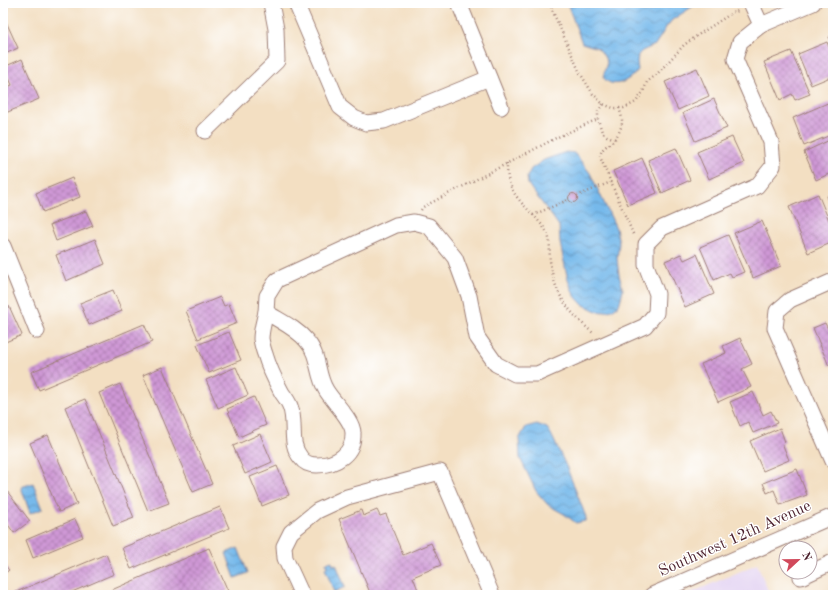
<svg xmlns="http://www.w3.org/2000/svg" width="836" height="598" font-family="'Old Standard TT',serif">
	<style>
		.built { fill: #e3d3f2 }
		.water { fill: url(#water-waves); stroke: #606c8b }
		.building { fill: url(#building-cross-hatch) }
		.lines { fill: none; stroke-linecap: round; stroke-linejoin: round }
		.minor-casing { stroke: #9e7f76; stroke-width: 17 }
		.path { stroke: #9e7f76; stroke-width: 2.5; stroke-dasharray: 1 3; stroke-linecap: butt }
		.minor { stroke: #fff; stroke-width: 15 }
		.labels { text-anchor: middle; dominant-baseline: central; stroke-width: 3; stroke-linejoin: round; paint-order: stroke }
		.street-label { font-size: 16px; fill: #4a1f2b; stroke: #fff }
	</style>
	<defs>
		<pattern id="water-waves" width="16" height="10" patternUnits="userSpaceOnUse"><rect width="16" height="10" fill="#76b9eb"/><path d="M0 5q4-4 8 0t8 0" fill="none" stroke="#6396bf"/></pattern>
		<pattern id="building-cross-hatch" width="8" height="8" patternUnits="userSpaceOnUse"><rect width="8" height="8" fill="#cf98d6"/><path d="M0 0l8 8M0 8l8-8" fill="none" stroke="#aa7bae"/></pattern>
	</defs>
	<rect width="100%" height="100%" fill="#fff"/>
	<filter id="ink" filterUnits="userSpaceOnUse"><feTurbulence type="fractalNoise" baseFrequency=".025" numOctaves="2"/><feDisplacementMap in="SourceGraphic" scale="8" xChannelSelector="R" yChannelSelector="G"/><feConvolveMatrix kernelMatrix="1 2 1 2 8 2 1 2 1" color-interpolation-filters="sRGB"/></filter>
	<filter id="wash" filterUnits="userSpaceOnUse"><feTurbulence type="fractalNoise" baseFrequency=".012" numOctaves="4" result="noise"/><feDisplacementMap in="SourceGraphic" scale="16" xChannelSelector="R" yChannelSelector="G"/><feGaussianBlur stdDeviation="0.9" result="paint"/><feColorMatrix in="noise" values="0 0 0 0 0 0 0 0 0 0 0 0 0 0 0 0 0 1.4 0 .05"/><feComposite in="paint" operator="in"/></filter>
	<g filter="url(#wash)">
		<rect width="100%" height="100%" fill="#f3dfc2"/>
		<path class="built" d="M757 564 770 595H686Z"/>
		<g class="water">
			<path d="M567 3H635L640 10C648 12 656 12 660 3H698L672 20 667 26 655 45 642 51 638 55 637 62 638 70C630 80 613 91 603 77L607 62 602 53 598 48 582 43Z"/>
			<path d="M566 152 574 153 580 160 590 173 616 228 619 243 617 259 619 275 623 289 621 298 619 305 612 310 603 312 596 311 582 304 574 295 568 280 560 243 559 226 552 216 532 190 528 184 527 177 531 169 544 160Z"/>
			<path d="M537 424 547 428 551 434 567 468 586 517 585 521 576 523 564 514 548 505 536 491 520 458 519 439 526 427Z"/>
			<path d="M33 483 43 508 30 513 21 487Z"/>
			<path d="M238 548 248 573 235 578 226 553Z"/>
			<path d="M332 561 333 565 336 564 345 587 334 592 325 568 327 567 326 563Z"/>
		</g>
		<g id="blocks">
			<g class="building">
				<path d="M3 15 18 48 3 55Z"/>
				<path d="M833 35V47L829 37Z"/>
				<path d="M827 42 833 57V76L811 85 798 54Z"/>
				<path d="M791 51 810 94 795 100 792 94 780 100 764 62Z"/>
				<path d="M22 59 39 99 3 114V89L12 85 4 67Z"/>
				<path d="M697 68 709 96 678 110 665 82Z"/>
				<path d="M714 99 727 128 695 141 683 113Z"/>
				<path d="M830 102 833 108V134L804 146 793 118Z"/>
				<path d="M732 137 744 163 709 179 697 152Z"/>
				<path d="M832 139 833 141V172L816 180 804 152Z"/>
				<path d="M676 148 690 180 662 193 648 160Z"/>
				<path d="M642 158 657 193 628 205 613 171Z"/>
				<path d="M72 178 80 197 43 212 36 193Z"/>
				<path d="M833 193V210L827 196Z"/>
				<circle cx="573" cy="198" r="4.5"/>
				<path d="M818 194 833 230V242L808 253 789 207Z"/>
				<path d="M86 211 93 226 56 241 50 225Z"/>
				<path d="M762 221 781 266 753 278 734 233Z"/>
				<path d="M728 235 744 272 732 277 730 273 714 280 700 247Z"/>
				<path d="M95 239 105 264 66 281 56 255Z"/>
				<path d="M681 254 684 260 697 254 714 294 685 307 665 261Z"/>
				<path d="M113 290 122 311 89 325 80 303Z"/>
				<path d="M220 297 224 306 229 304 237 323 198 339 186 311Z"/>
				<path d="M9 306 22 335 3 343V309Z"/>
				<path d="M825 323 828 329 833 326V364L829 366 813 328Z"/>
				<path d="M144 324 152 342 39 390 31 372Z"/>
				<path d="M229 332 241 360 209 373 197 345Z"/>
				<path d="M740 338 752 364 742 369 751 387 718 402 701 364 726 353 723 346Z"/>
				<path d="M162 367 212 484 193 492 143 375Z"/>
				<path d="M236 367 248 395 218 408 206 380Z"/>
				<path d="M120 384 169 503 148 511 99 393Z"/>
				<path d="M753 392 763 415 771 411 777 423 753 433 748 422 740 426 730 402Z"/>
				<path d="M254 397 266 425 239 437 227 409Z"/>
				<path d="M85 399 134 518 113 526 65 407Z"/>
				<path d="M780 428 785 442 782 443 789 460 763 471 750 441Z"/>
				<path d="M260 434 272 462 245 474 233 446Z"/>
				<path d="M48 435 77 504 59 512 30 443Z"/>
				<path d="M277 466 289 495 262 506 250 477Z"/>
				<path d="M797 469 807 495 780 505 774 490 767 493 763 483Z"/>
				<path d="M3 486 30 521 14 533 3 518Z"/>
				<path d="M220 507 229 528 131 569 122 548Z"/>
				<path d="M361 510 363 516 377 510 380 516 386 514 403 555 431 543 441 565 413 577 420 595H371L339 519Z"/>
				<path d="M75 519 83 537 33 558 26 540Z"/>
				<path d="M209 548 228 591 219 595H100Z"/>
				<path d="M106 554 114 574 65 595H9Z"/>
				<path d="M3 563 9 570 3 575Z"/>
			</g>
		</g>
	</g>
	<g filter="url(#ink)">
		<use href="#blocks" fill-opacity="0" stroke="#9e7f76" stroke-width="1"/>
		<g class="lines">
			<defs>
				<g id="minor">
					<path d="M296 3 340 107 354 118 366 123 384 121 489 78"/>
					<path d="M459 3 501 107"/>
					<path d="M761 25 813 3"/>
					<path d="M205 131 277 61 276 29 271 3"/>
					<path d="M3 246 37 331"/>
					<path d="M833 281 790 300 777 311 775 328 833 461"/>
					<path d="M266 312 267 296 277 280 396 225 414 222 429 226 455 258 469 296 477 337 496 364 515 374H537L645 326 656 313 657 294 646 265V244L662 228 757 186 773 166 771 142 735 59 740 42 761 25 751 3"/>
					<path d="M266 312C280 321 296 328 306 340 320 355 316 374 326 390 333 402 353 420 353 433 354 454 336 465 317 465 311 465 305 464 301 458 288 443 297 423 290 406 288 401 285 397 282 393 275 380 269 368 265 354 263 349 262 344 261 339 261 330 264 321 266 312Z"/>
					<path d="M801 577 833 562"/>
					<path d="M302 595 285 558 284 546 291 532 317 511 347 497 440 472 492 595"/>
					<path d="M652 595 833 516"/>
				</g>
			</defs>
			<use href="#minor" class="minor-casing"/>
			<g class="path">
				<path d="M550 3 553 12 580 73 593 94 603 104 613 108H624L636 102 643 92 647 82 657 74 684 45 701 33 732 13 738 11"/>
				<path d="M603 104 598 111V119L602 132 607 136 615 139"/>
				<path d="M619 108C620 111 622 116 622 120 623 127 616 139 611 143 605 147 601 149 600 157L634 236"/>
				<path d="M507 163C506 190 519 200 536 218 540 223 546 229 548 235 551 243 549 252 550 260 554 295 568 311 594 334"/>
				<path d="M577 196 611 182"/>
				<path d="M421 210 423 207 558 137 598 119"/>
				<path d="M533 215 568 200"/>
			</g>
			<use href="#minor" class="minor"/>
		</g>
	</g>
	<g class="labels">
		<g class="street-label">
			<text transform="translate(735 539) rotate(-24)">Southwest 12th Avenue</text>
		</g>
	</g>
	<rect width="836" height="598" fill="none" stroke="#fff" stroke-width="16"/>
	<g transform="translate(798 560) rotate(68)"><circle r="19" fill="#ffffff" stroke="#b7a5aa"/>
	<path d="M0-3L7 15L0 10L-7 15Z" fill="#d1495b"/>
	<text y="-6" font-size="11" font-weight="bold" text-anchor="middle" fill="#4a1f2b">N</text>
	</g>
</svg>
